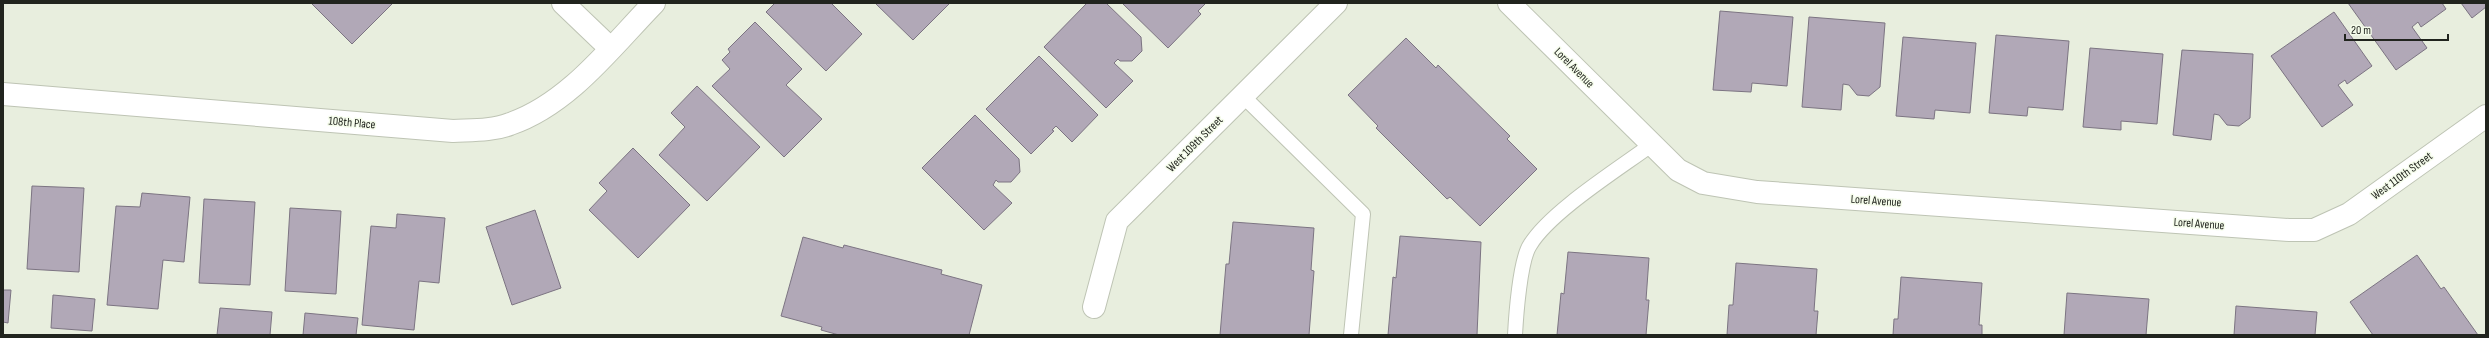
<svg xmlns="http://www.w3.org/2000/svg" width="2489" height="338" font-family="'Sofia Sans Condensed',sans-serif">
	<style>
		.building { fill: #b1a8b7; stroke: #7c7482 }
		.lines { fill: none; stroke-linecap: round; stroke-linejoin: round }
		.lane-casing { stroke: #bec4b4; stroke-width: 16 }
		.street-casing { stroke: #bec4b4; stroke-width: 24 }
		.lane { stroke: #fff; stroke-width: 14 }
		.street { stroke: #fff; stroke-width: 22 }
		.labels { text-anchor: middle; dominant-baseline: central; stroke-width: 3; stroke-linejoin: round; paint-order: stroke }
		.street-label { font-size: 12px; fill: #21241e; stroke: #f5fceb }
	</style>
	<rect width="100%" height="100%" fill="#e8eede"/>
	<g class="building">
		<path d="M311 3H393L352 44Z"/>
		<path d="M775 3H831L862 34 826 71 766 12Z"/>
		<path d="M875 3H950L913 40Z"/>
		<path d="M1087 3H1106L1141 37 1142 51 1132 61H1120L1118 59 1114 63 1133 81 1106 108 1044 47Z"/>
		<path d="M1122 3H1206L1198 11 1201 14 1168 48Z"/>
		<path d="M2348 3H2442L2446 9 2421 27 2418 22 2412 27 2427 48 2396 70Z"/>
		<path d="M2461 3H2486V7L2472 18Z"/>
		<path d="M1720 11 1793 17 1787 86 1752 83 1751 92 1713 90Z"/>
		<path d="M2334 12 2372 66 2347 84 2345 80 2338 85 2353 105 2322 127 2271 56Z"/>
		<path d="M1809 17 1885 23 1880 87 1869 96 1857 95 1849 85 1843 84 1841 110 1802 107Z"/>
		<path d="M755 22 802 69 786 85 822 119 784 157 712 86 730 69 722 60 730 52 728 49Z"/>
		<path d="M1996 35 2069 41 2063 110 2028 107 2027 116 1989 113Z"/>
		<path d="M1903 37 1976 43 1970 113 1935 110 1934 119 1896 116Z"/>
		<path d="M1406 38 1436 68 1438 65 1510 136 1507 139 1537 169 1480 226 1450 197 1447 199 1376 128 1378 126 1348 95Z"/>
		<path d="M2090 48 2163 54 2157 124 2121 121V130L2083 127Z"/>
		<path d="M2182 50 2253 54 2250 118 2239 126 2227 125 2219 115 2214 114 2211 140 2173 135Z"/>
		<path d="M1039 56 1098 115 1072 142 1056 126 1052 130 1054 131 1031 154 986 109Z"/>
		<path d="M697 86 760 147 707 201 659 155 685 127 671 113Z"/>
		<path d="M975 115 1019 159 1020 172 1011 182H998L996 180 993 185 1012 203 984 230 922 168Z"/>
		<path d="M633 148 690 205 638 258 589 210 607 191 599 183Z"/>
		<path d="M32 186 84 188 79 272 27 269Z"/>
		<path d="M142 193 190 197 184 262 163 260 158 309 107 305 116 206 140 207Z"/>
		<path d="M204 199 255 202 250 285 199 283Z"/>
		<path d="M290 208 341 211 336 294 285 291Z"/>
		<path d="M535 210 561 288 512 305 486 227Z"/>
		<path d="M397 214 445 218 439 283 419 281 414 330 362 325 371 226 396 228Z"/>
		<path d="M1233 222 1314 228 1311 270 1314 271 1309 335H1220L1226 264H1229Z"/>
		<path d="M1400 236 1481 242 1477 335H1388L1393 277 1396 278Z"/>
		<path d="M803 237 843 248 844 245 942 270 941 274 982 285 969 335H839L821 330 822 327 781 316Z"/>
		<path d="M1568 252 1649 258 1646 300H1649L1646 335H1557L1561 293 1564 294Z"/>
		<path d="M2417 255 2441 289 2444 287 2478 335H2373L2350 302Z"/>
		<path d="M1736 263 1817 269 1814 311H1818L1816 335H1727L1729 305H1733Z"/>
		<path d="M1901 277 1982 283 1979 325H1982V335H1893L1894 319H1898Z"/>
		<path d="M3 290H11L8 323 3 322Z"/>
		<path d="M2067 293 2149 299 2146 335H2060H2064Z"/>
		<path d="M53 295 95 299 92 331 51 328Z"/>
		<path d="M2236 306 2317 312 2315 335H2234Z"/>
		<path d="M220 308 272 312 270 335H217Z"/>
		<path d="M305 313 358 318 356 335H303Z"/>
	</g>
	<g class="lines">
		<defs>
			<g id="lane">
				<path d="M1243 96 1363 214 1351 335"/>
				<path d="M1515 335C1516 316 1520 260 1530 245 1550 212 1617 170 1651 145"/>
			</g>
			<g id="street">
				<path d="M563 3 610 48"/>
				<path d="M1509 3 1678 170 1703 183 1757 192 2289 230H2314L2349 214 2486 116"/>
				<path d="M3 94 453 131C472 130 492 131 510 124 569 104 612 46 654 3"/>
				<path d="M1094 307 1117 221 1336 3"/>
			</g>
		</defs>
		<use href="#lane" class="lane-casing"/>
		<use href="#street" class="street-casing"/>
		<use href="#lane" class="lane"/>
		<use href="#street" class="street"/>
	</g>
	<g class="labels">
		<g class="street-label">
			<text transform="translate(1574 68) rotate(45)">Lorel Avenue</text>
			<text transform="translate(352 123) rotate(5)">108th Place</text>
			<text transform="translate(1195 144) rotate(-45)">West 109th Street</text>
			<text transform="translate(2402 176) rotate(-36)">West 110th Street</text>
			<text transform="translate(1876 201) rotate(4)">Lorel Avenue</text>
			<text transform="translate(2199 224) rotate(4)">Lorel Avenue</text>
		</g>
	</g>
	<rect width="2489" height="338" fill="none" stroke="#21241e" stroke-width="8"/>
	<path d="M2345 34v6h103v-6" fill="none" stroke="#21241e" stroke-width="2"/>
	<text x="2351" y="34" font-size="12" fill="#21241e" stroke="#f5fceb" stroke-width="3" paint-order="stroke">20 m</text>
</svg>
